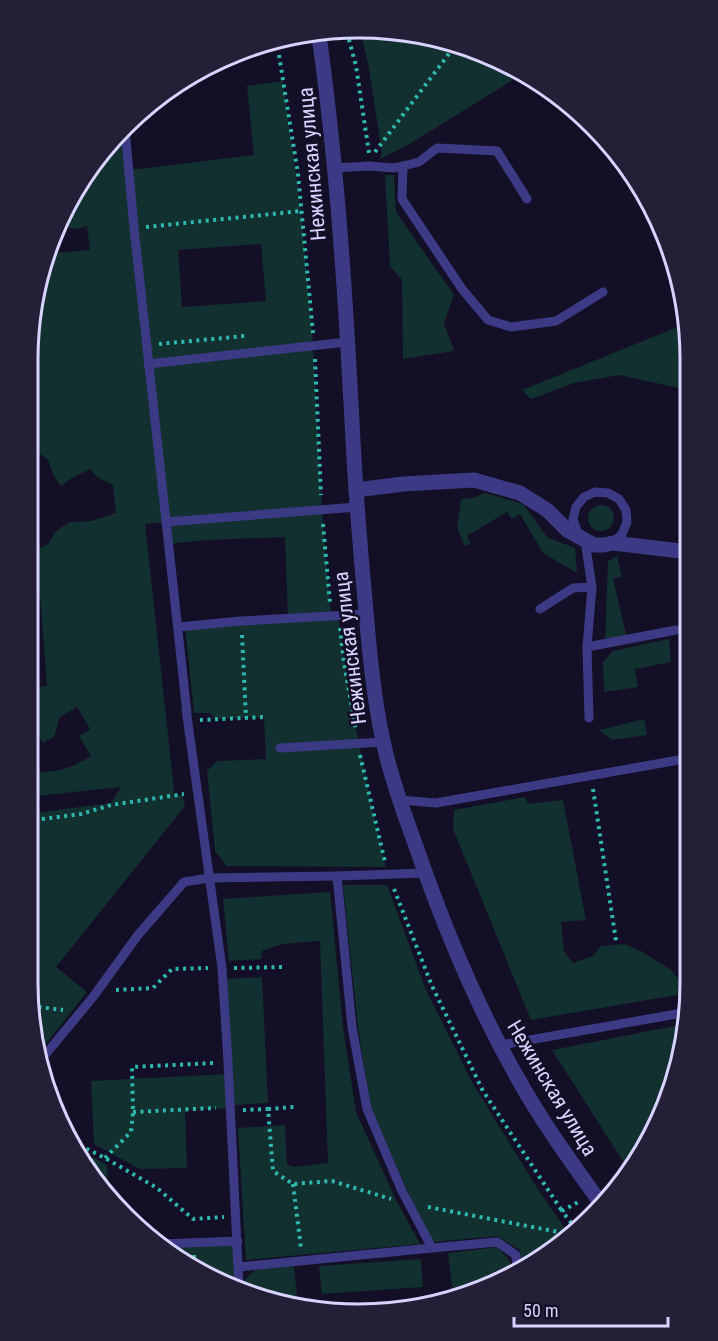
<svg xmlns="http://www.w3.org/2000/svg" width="718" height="1341" font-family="'Roboto Condensed',sans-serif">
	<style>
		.green { fill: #12302f; fill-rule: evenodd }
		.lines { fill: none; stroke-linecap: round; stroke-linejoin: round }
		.path { stroke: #2fb8b0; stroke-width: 4; stroke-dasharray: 3 4.5; stroke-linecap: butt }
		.service { stroke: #3d3a85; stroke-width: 9 }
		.minor { stroke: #3d3a85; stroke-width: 15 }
		.tertiary { stroke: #3d3a85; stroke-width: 15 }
		.labels { text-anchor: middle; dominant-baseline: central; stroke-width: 5; stroke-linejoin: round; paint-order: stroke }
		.street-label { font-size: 21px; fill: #d9d4ff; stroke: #130f26 }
		.rim { fill: none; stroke: #d9d4ff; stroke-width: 3 }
	</style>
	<rect width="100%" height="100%" fill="#130f26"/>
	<g class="green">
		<path d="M381 28 506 61 523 72 508 83 408 145 380 159 382 152 368 63 360 31Z"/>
		<path d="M283 81 301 211 312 330 322 510 331 617H338C349 701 366 784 386 867L227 866 215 851 207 771 217 761 266 759 264 717 215 719 210 713H194L185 626 288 619 285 537 207 540 169 544 166 522 145 524 174 790 173 795H182L185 806 56 967 87 992 39 1053 27 982V814L111 803 121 787 27 797V773C56 771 66 772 91 756L79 736 90 729 77 707 60 717 54 737 43 743 30 723 27 725V688L47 686 40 595H27V551L32 552 48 544 56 531 70 522 92 521 116 513 113 485 97 477 90 469 72 478 61 486 54 476 48 460 32 448 28 367V338L44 275 50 273 54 253 90 250 87 226C76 230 69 230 58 223L61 212 125 129 130 170 254 155 247 86ZM261 244 266 301 182 307 178 250Z"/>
		<path d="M385 175H394L396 212 454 295 444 323 454 351 403 359 402 280 390 266Z"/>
		<path d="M688 319V390L619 375 574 383 531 399 522 390 685 324Z"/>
		<path d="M485 493 523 504 547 537 575 548 577 573 543 553 520 514 512 519 507 512 467 536 471 543 465 546 457 528 461 499 473 498Z"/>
		<circle cx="601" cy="518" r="13"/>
		<path d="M617 556 622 577 613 578 627 639 605 643 608 561Z"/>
		<path d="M669 639 671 662 635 669 638 687 604 692 603 662 613 651Z"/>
		<path d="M644 719 647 735 612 740 599 730Z"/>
		<path d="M525 797 528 804 563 800 586 920 561 922 564 951 573 963 593 956 601 946 624 944 641 951 671 970 688 992H690V1002L688 993 531 1020 453 829 454 810Z"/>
		<path d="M343 885H387L426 990 473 1084 539 1191 569 1234 522 1265 520 1250 497 1236 433 1242 411 1199 371 1110 358 1028Z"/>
		<path d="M330 892 343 1027 356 1112 396 1200 420 1244 246 1260 238 1128 285 1125 287 1164 294 1167 328 1163 320 941 282 944 262 951 261 959 229 961 223 899Z"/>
		<path d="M262 977 268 1103 234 1105 225 979Z"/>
		<path d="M685 1024 657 1129 628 1169 552 1050Z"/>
		<path d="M229 1074 230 1108 185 1110 187 1168 140 1169 94 1144 91 1081Z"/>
		<path d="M94 1158 107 1165 108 1192H104L96 1184 82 1159Z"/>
		<path d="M238 1241 239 1287 175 1258 160 1244Z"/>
		<path d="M497 1247 510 1261 512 1272 486 1289H483L482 1284 452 1287 448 1253Z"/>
		<path d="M421 1259 423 1287 322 1294 319 1266Z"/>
		<path d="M294 1266 297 1297 275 1299V1303H273L243 1289 242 1282 255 1270Z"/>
	</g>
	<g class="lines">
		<g class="path">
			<path d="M347 32 356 66 369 153"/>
			<path d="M279 55 298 174 313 333"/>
			<path d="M375 152 454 47"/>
			<path d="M146 227 301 211"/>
			<path d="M159 344 245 336"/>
			<path d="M315 359 321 495"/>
			<path d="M323 524 330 603"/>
			<path d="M340 628 344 663 356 730"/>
			<path d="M242 635 246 718"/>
			<path d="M200 720 264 717"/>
			<path d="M360 755 385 862"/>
			<path d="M593 789 616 941"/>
			<path d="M27 821 81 814 111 805 184 794"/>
			<path d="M394 889 432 986 483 1091 562 1211"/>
			<path d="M234 968 284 967"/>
			<path d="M116 990 153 988 172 969 208 968"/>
			<path d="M31 1006 63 1010"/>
			<path d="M268 1109 294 1107"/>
			<path d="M243 1110 268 1109 273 1171 293 1184 332 1181 391 1199"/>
			<path d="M133 1112 216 1108"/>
			<path d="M73 1142 105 1158 157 1188 193 1219 224 1217"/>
			<path d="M105 1158 131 1132 133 1112 132 1067 215 1063"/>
			<path d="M293 1184 301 1248"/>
			<path d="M428 1207 569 1234"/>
			<path d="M576 1229 562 1211 580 1201"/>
			<path d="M194 1255V1267"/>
		</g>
		<g class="service">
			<path d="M247 48 301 38"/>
			<path d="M125 129 134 228 187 713"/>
			<path d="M403 166 419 162 437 148 497 151 527 199"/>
			<path d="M335 168 369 166 394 168 403 166 402 199 462 289 488 320 511 327 556 321 603 292"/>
			<path d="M148 364 347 342"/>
			<path d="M166 522 357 507"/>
			<path d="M540 609 573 588 592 587"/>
			<path d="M178 627 241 621 366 614"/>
			<path d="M587 647 676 630"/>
			<path d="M186 709 222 968 228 1062 239 1287"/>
			<path d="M589 718 587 647 592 587 585 541 577 531 573 519 576 507 584 497 595 492 608 493 619 499 626 510 627 522 622 534 613 543"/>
			<path d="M280 748 383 742"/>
			<path d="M400 800 436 803 690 758"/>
			<path d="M337 876 352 1027 367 1109 402 1191 432 1248 497 1242 516 1255 517 1268"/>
			<path d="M501 1045 688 1012"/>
			<path d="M40 1061 93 997 138 935 184 882 209 878 337 876 425 873"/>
			<path d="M160 1244 238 1241"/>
			<path d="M239 1267 432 1248"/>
		</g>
		<path class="minor" d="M356 490 403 484 474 480 520 493 547 510 567 530 594 545H604L613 543 689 552"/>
		<path class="tertiary" d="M319 36C338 170 346 305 353 441 356 494 360 547 365 600 369 647 373 694 383 741 391 778 405 816 418 852 445 930 477 1006 517 1077 542 1122 572 1163 602 1205"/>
	</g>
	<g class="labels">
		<g class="street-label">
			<text transform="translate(312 164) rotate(-95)">Нежинская улица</text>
			<text transform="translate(350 648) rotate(-97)">Нежинская улица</text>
			<text transform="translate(552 1088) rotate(59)">Нежинская улица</text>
		</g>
	</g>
	<path d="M0 0H718V1341H0ZM359 38H359A321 321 0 0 1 680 359V983A321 321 0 0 1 359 1304H359A321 321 0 0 1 38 983V359A321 321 0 0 1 359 38Z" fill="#231f37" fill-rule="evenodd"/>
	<path class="rim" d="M359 38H359A321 321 0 0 1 680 359V983A321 321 0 0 1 359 1304H359A321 321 0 0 1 38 983V359A321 321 0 0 1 359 38Z"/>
	<path d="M514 1317v9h154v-9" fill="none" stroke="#d9d4ff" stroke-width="3"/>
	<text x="523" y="1317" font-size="18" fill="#d9d4ff" stroke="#130f26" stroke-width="4.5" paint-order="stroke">50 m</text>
</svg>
